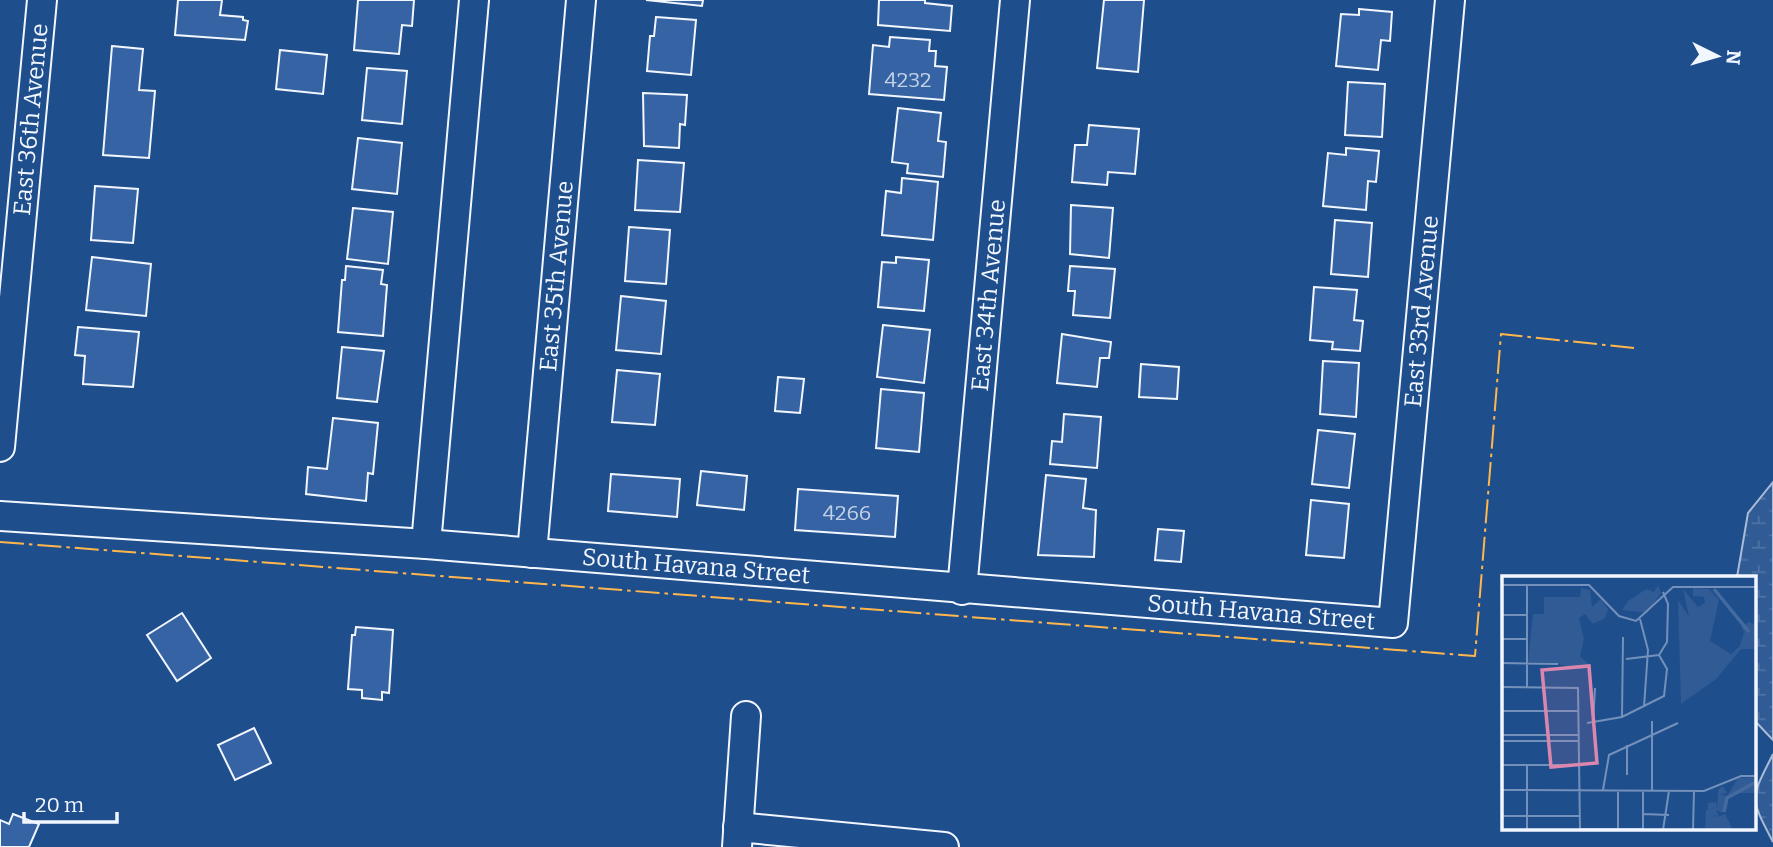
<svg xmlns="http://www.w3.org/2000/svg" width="1773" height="847" font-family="Bitter,serif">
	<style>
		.wetland { fill: url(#wetland-marsh); stroke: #a8bbd7; stroke-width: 2 }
		.building { fill: #3563a3; stroke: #f2f6ff; stroke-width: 2 }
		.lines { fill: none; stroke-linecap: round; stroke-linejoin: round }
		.minor-casing { stroke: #f2f6ff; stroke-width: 32 }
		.minor { stroke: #1f4e8c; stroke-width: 28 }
		.power { stroke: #ffb74d; stroke-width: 2; stroke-dasharray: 24 5 3.5 5; stroke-linecap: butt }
		.labels { text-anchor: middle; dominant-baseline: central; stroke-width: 5; stroke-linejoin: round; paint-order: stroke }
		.number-label { font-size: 21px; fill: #c3d1e8 }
		.street-label { font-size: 24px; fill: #f2f6ff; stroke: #1f4e8c }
		.inset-river { fill: none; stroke: #446ba0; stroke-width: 3.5 }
		.inset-road { fill: none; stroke: #7391ba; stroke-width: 2 }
		.view { fill: #da87ad; fill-opacity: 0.15; stroke: #da87ad; stroke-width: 3.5 }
		.inset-edge { fill: none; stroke: #f2f6ff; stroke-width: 3.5 }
	</style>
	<defs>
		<pattern id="wetland-marsh" width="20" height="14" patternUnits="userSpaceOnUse" patternTransform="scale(1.75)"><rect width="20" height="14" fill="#305b95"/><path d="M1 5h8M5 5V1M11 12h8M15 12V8" fill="none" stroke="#4e73a5"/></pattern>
	</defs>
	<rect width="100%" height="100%" fill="#1f4e8c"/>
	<g class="wetland">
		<path d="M1773 482V740L1754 720V578L1737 577 1748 513Z"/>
		<path d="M1773 754V842C1749 796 1750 800 1773 754Z"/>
	</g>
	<g class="building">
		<path d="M178 0H222L220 15 243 17V20L248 21 245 40 175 35Z"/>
		<path d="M358 0H414L412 26 402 25 399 54 354 50Z"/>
		<path d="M646 0H703L702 6Z"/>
		<path d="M879 0H925V3L952 6 950 31 878 25Z"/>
		<path d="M1104 0H1144L1138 72 1097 68Z"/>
		<path d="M1359 9 1392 12 1390 41 1381 40 1378 70 1336 66 1341 14 1359 15Z"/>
		<path d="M656 17 696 20 691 75 647 71 650 36H654Z"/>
		<path d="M890 37 930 40 929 51H936L935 66 947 67 944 100 869 94 873 45 889 47Z"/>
		<path d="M112 46 143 49 139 90 155 91 149 158 103 155Z"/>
		<path d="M280 50 327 55 323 94 276 89Z"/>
		<path d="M367 68 407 71 402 124 362 120Z"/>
		<path d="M1348 82 1385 84 1382 137 1345 135Z"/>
		<path d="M643 93 687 95 685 125 680 124 679 148 644 146Z"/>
		<path d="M898 108 941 113 938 141 946 142 943 177 907 173 908 164 892 162Z"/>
		<path d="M1089 125 1139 129 1135 174 1108 172 1107 185 1072 182 1075 145H1087Z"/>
		<path d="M358 138 402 143 397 194 352 189Z"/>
		<path d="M1346 148 1379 151 1376 182 1368 181 1366 210 1323 206 1328 153 1346 155Z"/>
		<path d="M638 160 684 163 680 212 635 210Z"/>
		<path d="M902 178 938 182 933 240 882 235 886 191 901 193Z"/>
		<path d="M95 186 138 189 133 243 91 240Z"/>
		<path d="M1071 205 1113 208 1109 258 1070 254Z"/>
		<path d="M353 208 393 212 388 264 347 259Z"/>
		<path d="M1335 220 1372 223 1368 277 1331 274Z"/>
		<path d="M629 227 670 230 666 284 625 281Z"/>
		<path d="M92 257 151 264 146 316 86 310Z"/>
		<path d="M896 257 929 260 924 311 878 307 882 262 896 263Z"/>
		<path d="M346 266 383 270 381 284 387 285 383 336 338 332 342 280H345Z"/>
		<path d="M1070 266 1115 269 1110 318 1073 315 1075 291H1068Z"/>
		<path d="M1314 287 1357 290 1354 320 1363 321 1360 351 1332 349 1333 342 1310 340Z"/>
		<path d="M621 296 666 301 661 354 616 350Z"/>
		<path d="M883 325 930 330 924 383 877 377Z"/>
		<path d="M78 327 139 332 133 387 83 384 85 356 75 355Z"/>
		<path d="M1062 334 1111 342 1109 358H1100L1097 387 1057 383Z"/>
		<path d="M342 347 384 351 377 402 337 398Z"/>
		<path d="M1323 361 1359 363 1356 417 1320 414Z"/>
		<path d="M1141 364 1179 367 1177 399 1139 397Z"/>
		<path d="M617 370 660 374 655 425 612 422Z"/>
		<path d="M778 377 804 379 800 413 775 411Z"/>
		<path d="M881 389 924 393 919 452 876 448Z"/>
		<path d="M1064 414 1101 417 1097 468 1050 464 1052 441 1062 442Z"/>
		<path d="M333 418 378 423 373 474 368 473 366 501 306 494 308 467 327 469Z"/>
		<path d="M1318 430 1355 434 1349 488 1312 484Z"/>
		<path d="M701 471 747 476 744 510 697 505Z"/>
		<path d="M611 474 680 479 677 517 608 511Z"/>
		<path d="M1046 475 1086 479 1083 508 1096 510 1094 557 1038 555Z"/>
		<path d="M798 489 898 496 895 537 795 530Z"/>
		<path d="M1311 500 1349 504 1344 558 1306 555Z"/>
		<path d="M1158 529 1184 531 1181 562 1155 560Z"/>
		<path d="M182 613 211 658 177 681 147 635Z"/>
		<path d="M356 627 393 630 389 693 382 692V700L362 698V690L348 689 352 635H355Z"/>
		<path d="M254 728 271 763 235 780 218 745Z"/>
		<path d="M13 814 39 824 29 847H0V820L9 824Z"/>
	</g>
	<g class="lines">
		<defs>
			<g id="minor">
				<path id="s1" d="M0 447 42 0"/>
				<path id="s2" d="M0 516 426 544 1393 623 1450 0"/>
				<path d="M426 544 474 0"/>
				<path id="s3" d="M532 553 581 0"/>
				<path id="s4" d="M962 590 1015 0"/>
				<path d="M738 827 944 847"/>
				<path d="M737 847 746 716"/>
			</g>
		</defs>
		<use href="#minor" class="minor-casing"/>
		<use href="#minor" class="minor"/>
		<path class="power" d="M0 542 1475 656 1501 334 1634 348"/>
	</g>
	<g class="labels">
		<g class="number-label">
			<text x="908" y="80">4232</text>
			<text x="847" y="513">4266</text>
		</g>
		<g class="street-label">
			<text stroke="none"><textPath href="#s1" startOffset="329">East 36th Avenue</textPath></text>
			<text stroke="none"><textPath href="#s3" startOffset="278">East 35th Avenue</textPath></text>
			<text stroke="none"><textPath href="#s4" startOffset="296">East 34th Avenue</textPath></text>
			<text stroke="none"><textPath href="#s2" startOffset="1710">East 33rd Avenue</textPath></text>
			<text stroke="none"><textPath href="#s2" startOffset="698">South Havana Street</textPath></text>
			<text stroke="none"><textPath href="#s2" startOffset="1265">South Havana Street</textPath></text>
		</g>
	</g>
	<g transform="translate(1502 576)">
		<rect width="254" height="254" fill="#1f4e8c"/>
		<path d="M254 201V217H231L224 222 221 237 214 234 218 241 206 237V227L214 226 215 233 216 214 221 210 225 217 218 218 225 220 236 202Z" fill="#305b95"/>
		<path d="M156 9 159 17 145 37 120 34 126 25 144 13 152 16ZM191 12 207 13 217 24 208 65 229 78 238 70 242 56 239 51 247 46 254 49V73H239L214 103 179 128 176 24 187 41 181 13 196 31 203 27 202 21 191 20ZM42 21H77V86H26L31 38H42ZM204 233 215 241 223 238 231 254H203Z" fill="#305b95"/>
		<path d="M79 12 88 14 90 31 99 23 106 33 103 42 91 48 83 38 77 42 82 63 78 81 87 88 78 93 46 86 45 79 28 70 35 65 41 70H54L63 77 70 73 74 55 32 62 31 46 42 38V21H78Z" fill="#305b95"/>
		<path class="inset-river" d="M212 13 247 56M222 236 225 222 254 206"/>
		<path class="inset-road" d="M0 9H87L117 40 134 45 171 11H254M25 9V111M0 39H25M138 43 146 74 142 131M0 63H25M157 79 165 66 166 28 161 16M124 83 157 79M0 87 56 88M0 111 76 112 78 254M0 135H77M120 141 121 61M85 147 120 141 162 120 165 93 157 79M91 147 93 112M0 159H77M0 165H77M0 189H77M25 189V254M125 199V169M0 214 202 215 239 200H254M101 214 107 179 176 147M116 214V253M150 215V145M141 238 167 239M0 240H78M78 253H141M141 254V215M161 254 167 215M191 254 192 215"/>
		<path class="view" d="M87 90 95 187 49 191 40 94Z"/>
		<rect width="254" height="254" class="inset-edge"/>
	</g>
	<g transform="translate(1717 56) rotate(95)" stroke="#1f4e8c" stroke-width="5" paint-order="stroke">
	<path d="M0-5L12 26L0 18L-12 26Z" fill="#f2f6ff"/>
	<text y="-10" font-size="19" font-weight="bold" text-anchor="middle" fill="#f2f6ff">N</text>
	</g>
	<path d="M24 812v10h93v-10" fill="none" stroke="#f2f6ff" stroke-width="3.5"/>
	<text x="35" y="812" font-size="21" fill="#f2f6ff" stroke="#1f4e8c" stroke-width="5" paint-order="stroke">20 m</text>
</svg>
